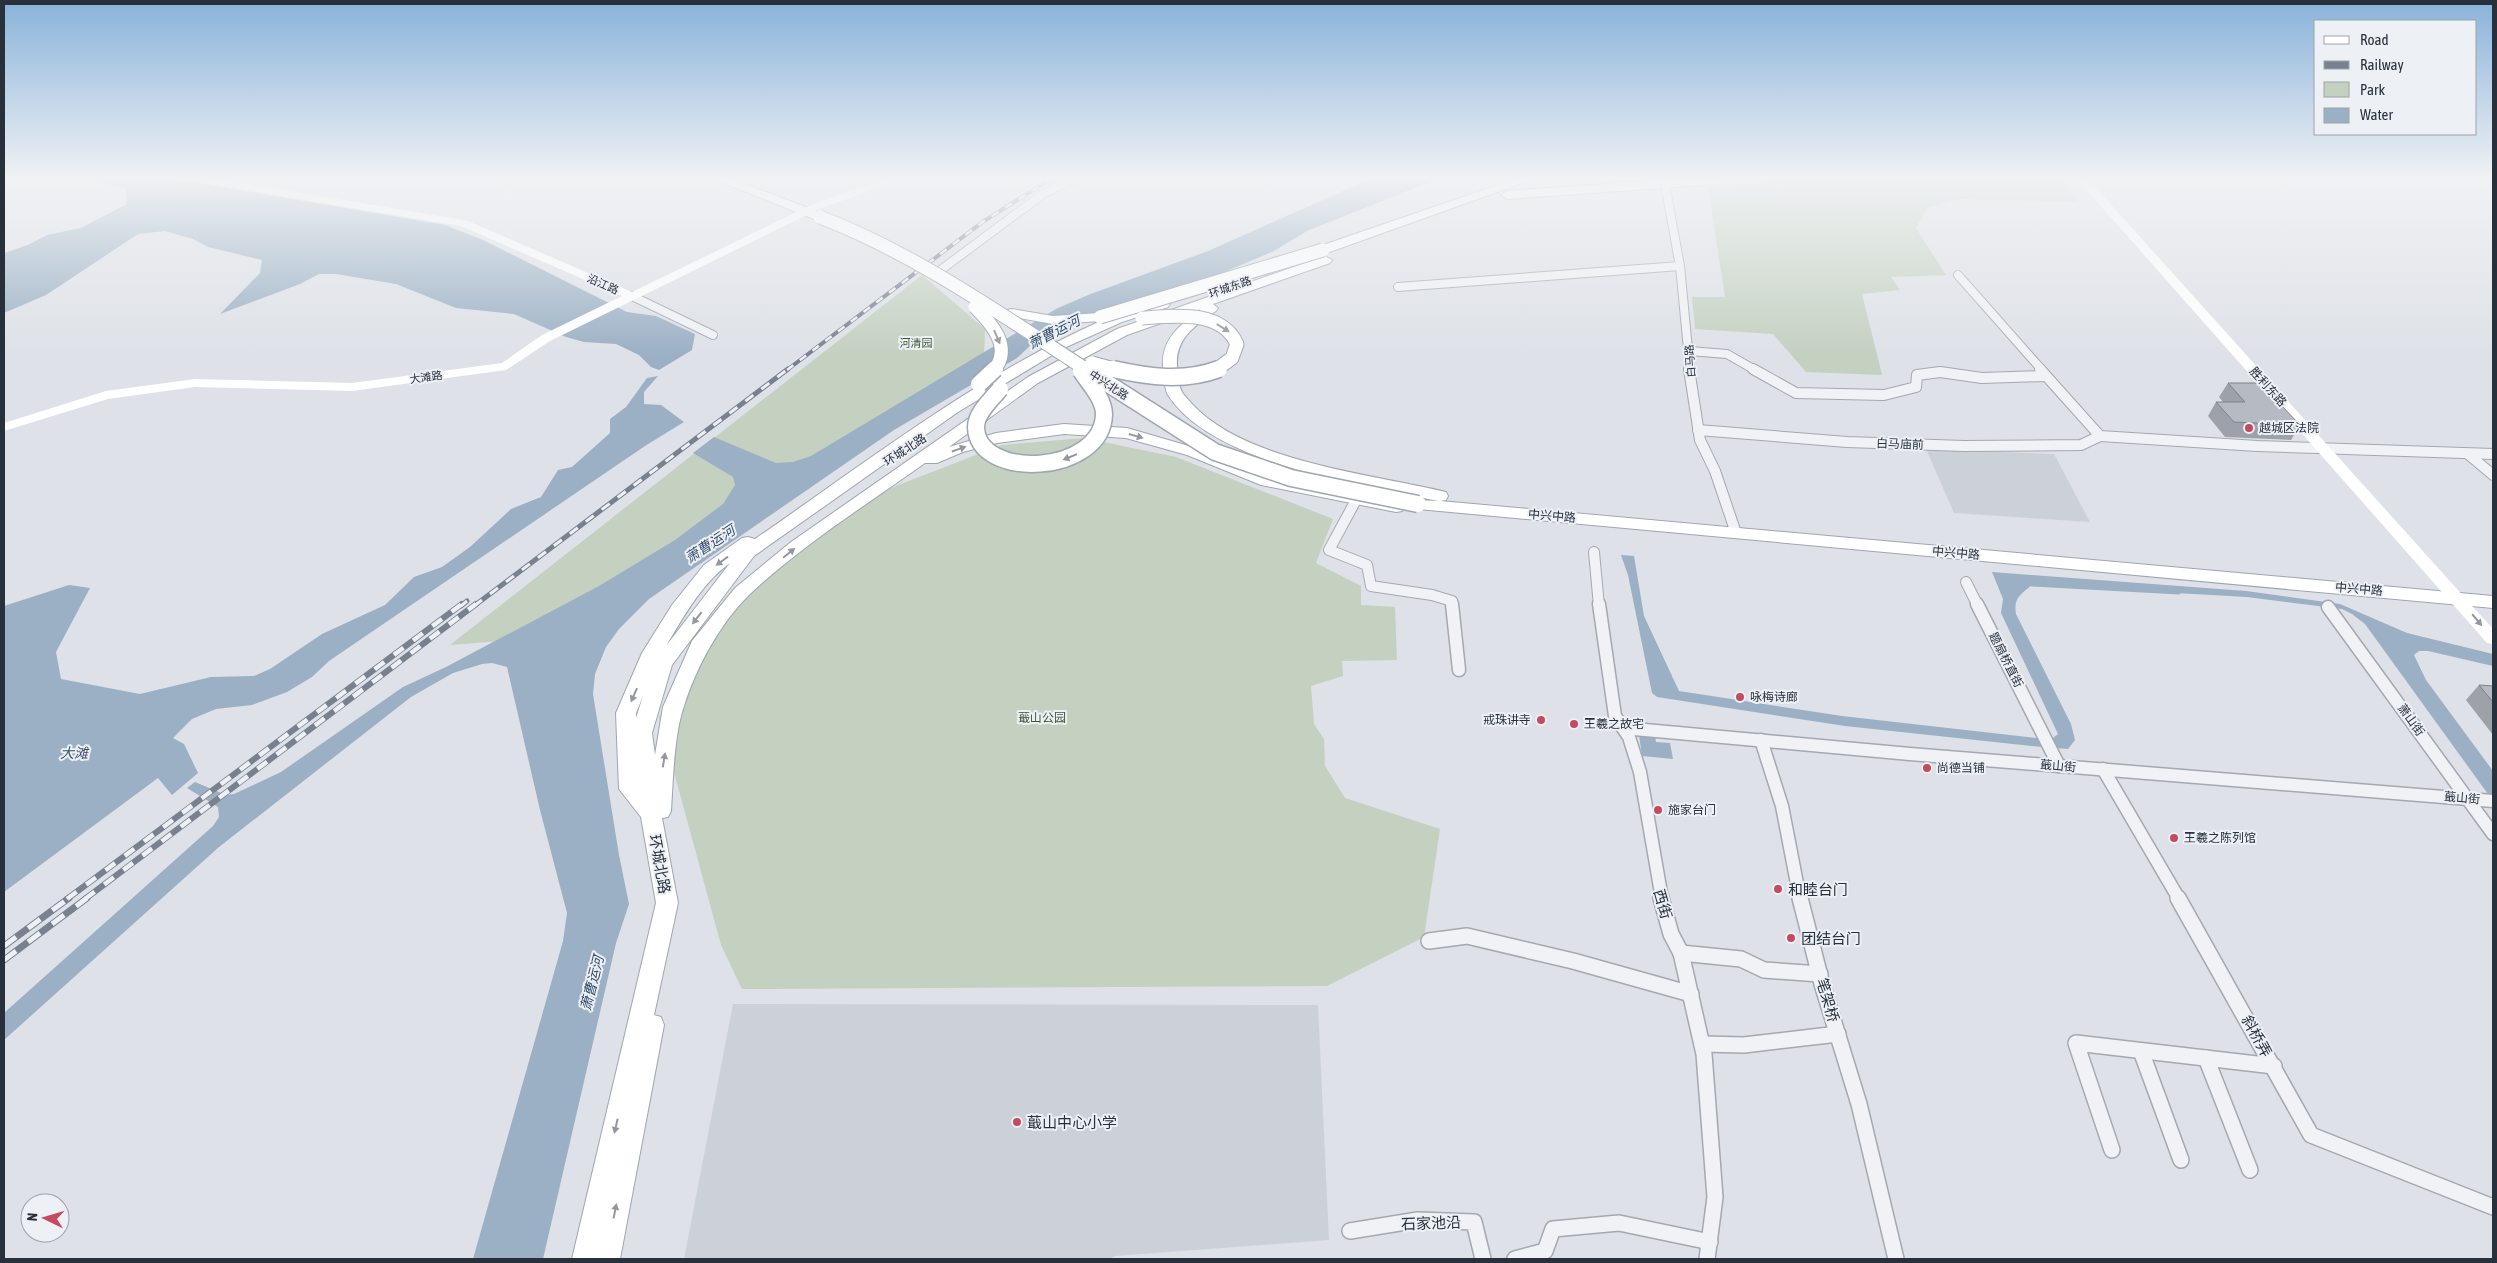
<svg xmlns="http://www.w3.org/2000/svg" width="2497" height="1263" font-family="'Asap Condensed','Noto Sans SC',sans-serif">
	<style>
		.built { fill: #ccd1d8 }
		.green { fill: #c4d0c0 }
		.water { fill: #9bb0c4 }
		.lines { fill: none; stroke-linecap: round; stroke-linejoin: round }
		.stream { stroke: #9bb0c4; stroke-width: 3 }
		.street-far3-casing { stroke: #a4a8b0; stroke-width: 10 }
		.street-far2-casing { stroke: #a4a8b0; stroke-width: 12 }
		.street-far1-casing { stroke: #a4a8b0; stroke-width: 15 }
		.street-casing { stroke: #a4a8b0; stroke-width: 18 }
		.primary-casing { stroke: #9ea6b1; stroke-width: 2 }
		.street-far3 { stroke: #f0f2f5; stroke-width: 8 }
		.street-far2 { stroke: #f0f2f5; stroke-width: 10 }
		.street-far1 { stroke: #f0f2f5; stroke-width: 12 }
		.street { stroke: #f0f2f5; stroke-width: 15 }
		.secondary { fill: #fff; fill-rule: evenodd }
		.primary { fill: #fff; fill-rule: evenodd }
		.rail-far3-casing { stroke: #79818f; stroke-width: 4 }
		.rail-far2-casing { stroke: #79818f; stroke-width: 5 }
		.rail-far1-casing { stroke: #79818f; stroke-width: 6 }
		.rail-casing { stroke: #79818f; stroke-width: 7 }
		.rail-far3 { stroke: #edf0f4; stroke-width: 2.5; stroke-dasharray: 8; stroke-linecap: butt }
		.rail-far2 { stroke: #edf0f4; stroke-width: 3; stroke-dasharray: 10; stroke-linecap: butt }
		.rail-far1 { stroke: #edf0f4; stroke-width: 4.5; stroke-dasharray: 12; stroke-linecap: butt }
		.rail { stroke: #edf0f4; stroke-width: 5; stroke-dasharray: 15; stroke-linecap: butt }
		.primary-bridge-far1-casing { stroke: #9ea6b1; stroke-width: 15; stroke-linecap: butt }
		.primary-bridge-casing { stroke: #9ea6b1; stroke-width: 19; stroke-linecap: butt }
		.primary-bridge-far1 { stroke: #fff; stroke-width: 13 }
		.primary-bridge { stroke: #fff; stroke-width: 16 }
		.wall { fill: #9da1a8 }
		.building { fill: #b6bbc3; stroke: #7f8388 }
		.oneway { fill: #94989e }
		.poi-dot { fill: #c44b5f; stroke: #edf0f4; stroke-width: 2 }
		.labels { text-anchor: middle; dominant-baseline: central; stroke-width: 4; stroke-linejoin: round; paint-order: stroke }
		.far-street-label { font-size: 11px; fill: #28303c; stroke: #edf0f4 }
		.far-park-label { font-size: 11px; fill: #3d5737; stroke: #edf0f4 }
		.street-label { font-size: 12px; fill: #28303c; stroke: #edf0f4 }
		.poi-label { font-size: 12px; fill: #28303c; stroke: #edf0f4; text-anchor: start }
		.park-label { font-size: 12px; fill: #3d5737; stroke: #edf0f4 }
		.water-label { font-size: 14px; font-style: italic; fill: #364f6d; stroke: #edf0f4 }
		.near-street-label { font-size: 15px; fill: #28303c; stroke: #edf0f4 }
		.near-poi-label { font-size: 15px; fill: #28303c; stroke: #edf0f4; text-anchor: start }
	</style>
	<rect width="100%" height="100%" fill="#dee1e7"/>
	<g class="built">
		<path d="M1926 449 2054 454 2090 522 1954 513Z"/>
		<path d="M733 1004 1318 1005 1329 1240 1115 1256 1109 1259H684Z"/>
	</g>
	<g class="green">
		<path d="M1794 179H2062L2079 202 1960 199 1927 208 1916 228 1946 275 1891 277 1900 290 1862 294 1882 375 1806 372 1773 334 1695 329 1692 297H1725L1708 187Z"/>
		<path d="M922 275 985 329 984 359 540 638 450 645Z"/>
		<path d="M1084 438 1176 457 1333 519 1316 563 1361 586V605L1395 607 1397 660 1342 661 1343 676 1311 686 1314 724 1324 739 1325 766 1345 798 1440 829 1424 937 1327 986 742 989 721 945 659 717 723 613 875 494 1002 445Z"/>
	</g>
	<g class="water">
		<path d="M89 179H174L445 225 483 240 627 312 656 316 695 334 692 350 659 370 651 367 639 355 616 344 584 342 566 337 514 314 456 308 396 284 336 274H319L300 284 220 314 260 273 262 260 208 247 193 239 165 231 138 234 46 295 4 313V253L28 245 47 235 81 228 127 204 125 188Z"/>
		<path d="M1370 179H1437L1307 231 1274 251 1203 281 1119 308 1059 331 1034 342 1017 358 894 430 649 599 619 629 606 647 595 674 593 694 619 855 629 904 616 943 543 1259H473L563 941 567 913 540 810 507 667 492 663 482 664 453 673 411 697 219 847 4 1040V1013L213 826 219 817 218 807 187 788 195 782 226 795 234 794 281 772 403 687 446 667 599 586 675 540 723 504 735 485 733 477 693 453 714 437 776 463 793 462 811 456 1056 309 1088 295 1208 251Z"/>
		<path d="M658 376 644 392V404L661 405 684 422 645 446 329 661 312 677 287 692 252 705 216 709 192 719 173 738 184 744 198 773 172 795 158 778 4 892V606L69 585 90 588 56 652 61 679 140 694 211 677 254 676 270 669 322 634 385 605 414 577 442 567 470 547 511 509 541 497 558 470 572 467 610 433V419L626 407 647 378Z"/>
		<path d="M1621 555 1634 556 1644 616 1679 691 1842 716 2036 738H2053L2058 734 2001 613 2003 599 1992 572 2246 591 2340 604 2407 633 2493 654V666L2428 651H2419L2414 655 2426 680 2493 771V801L2365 624 2352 614 2342 609 2247 597 2032 585C2021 594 2013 598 2016 614L2071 724 2075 740 2068 749 2042 747 1845 726 1657 697 1652 693 1628 575Z"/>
		<path d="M1639 735 1655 736 1656 742 1670 743 1673 759 1642 756Z"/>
	</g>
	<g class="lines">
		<path class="stream" d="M2032 585 2179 593"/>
		<defs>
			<g id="street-far3">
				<path d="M1665 184 1680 266 1690 370"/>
				<path d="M942 269 1043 194 1073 179"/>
				<path d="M1958 275 2042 370"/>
				<path d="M1398 287 1680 266"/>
				<path d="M632 296 713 335"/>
				<path d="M1689 351 1727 354 1755 370"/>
			</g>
			<g id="street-far2">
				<path d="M1689 369 1700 440 1715 471 1736 533"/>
				<path d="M1753 369 1796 393 1884 395 1916 387 1917 375 1940 372 1982 378 2045 376"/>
				<path d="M2040 369 2100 436 2257 446 2493 454"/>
				<path d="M1698 430 1847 442 1964 446 2081 445 2100 436"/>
				<path d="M2468 454 2493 475"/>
				<path d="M1356 500 1329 550 1367 565 1371 586 1432 595 1452 601V606"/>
				<path d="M1594 552 1599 606"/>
				<path d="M1966 582 1978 606"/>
			</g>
			<g id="street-far1">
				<path d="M1452 604 1459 670"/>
				<path d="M1599 604 1615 716 1629 737 1640 772 1662 899"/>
				<path d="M1977 604 2059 766"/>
				<path d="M2328 607 2493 834"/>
				<path d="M1623 728 1910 754 2493 801"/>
				<path d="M1761 740 1782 806 1800 899"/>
				<path d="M2103 769 2179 899"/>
			</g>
			<g id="street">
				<path d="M1661 898 1671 934 1681 953 1704 1054 1715 1197 1707 1259"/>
				<path d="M1800 898 1822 984 1859 1104 1896 1259"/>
				<path d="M2178 898 2311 1135 2493 1207"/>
				<path d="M1429 941 1467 936 1573 961 1691 994"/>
				<path d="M1681 953 1741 959 1764 970 1820 974"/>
				<path d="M1702 1044 1744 1045 1838 1034"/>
				<path d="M2141 1051 2181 1160"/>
				<path d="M2206 1058 2250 1170"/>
				<path d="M2112 1150 2076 1043 2274 1066"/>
				<path d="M1350 1231 1418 1220 1474 1222 1483 1259"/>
				<path d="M1515 1259 1545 1251 1553 1229 1619 1223 1710 1242"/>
			</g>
			<g id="primary">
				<path d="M714 179H732L824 214 826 217 824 220H816Z"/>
				<path d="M1515 179H1534L1310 259H1300L1298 256 1300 253Z"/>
				<path d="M1676 179H1737L1731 183 1507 199 1501 195 1507 191Z"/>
				<path d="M1325 256 1332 260 1330 263 1213 304 1218 308 1216 311C1191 328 1172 342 1178 374 1179 379 1179 387 1182 392 1184 396 1189 400 1192 404 1245 462 1372 474 1446 492L1448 496 1446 500 1440 501 2493 596V608L1418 509 1412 508 1410 504 1412 500 1439 501C1365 487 1211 463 1168 395 1165 390 1165 383 1164 377 1158 342 1175 329 1201 309L1127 335 1038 383 949 447 996 433 1064 424 1127 428 1199 449 1271 478 1396 502 1402 503 1404 507 1402 511 1396 512 1261 485 1187 455 1126 438 1064 434 997 443 963 452 937 463H925C866 505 802 545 749 595 720 623 696 668 684 706 674 734 673 781 671 811L668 817 662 818 678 903 654 1015 661 1017 664 1025 620 1259H572L656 903 641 817 619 789 616 713 642 653 672 605 704 565 742 538 748 537 755 539C867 462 976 376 1101 321L1053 324 1007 316 1005 313 1007 310 1012 309 1053 316 1100 313 1105 314 1106 319 1163 300 1170 304 1168 307 1122 322 1064 348 958 412 754 556 672 665 652 733 655 755 663 707 692 641 735 588 791 542 1028 377 1117 329ZM730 563 666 646C684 616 702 583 730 563ZM643 696 636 718V713Z"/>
			</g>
		</defs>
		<use href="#street-far3" class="street-far3-casing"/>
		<use href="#street-far2" class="street-far2-casing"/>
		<use href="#street-far1" class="street-far1-casing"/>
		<use href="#street" class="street-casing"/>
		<use href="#primary" class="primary-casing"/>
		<use href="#street-far3" class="street-far3"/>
		<use href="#street-far2" class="street-far2"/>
		<use href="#street-far1" class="street-far1"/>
		<use href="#street" class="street"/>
		<g class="secondary">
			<path d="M194 179H220L468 221 632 292 811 205 878 181 903 179 819 209 550 341 506 370 352 391 195 387 108 399 4 431V423L106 391 195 379 352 383 502 363 542 335 622 296 461 226 199 182Z"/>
			<path d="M2077 179H2088L2493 629V644L2487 643Z"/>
		</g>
		<use href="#primary" class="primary"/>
		<defs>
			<path id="rail-far3" d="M787 370 984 221 1051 179"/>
			<g id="rail-far2">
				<path d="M461 606 467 601"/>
				<path d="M474 606 788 369"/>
			</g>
			<g id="rail-far1">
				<path d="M67 899 462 604"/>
				<path d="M85 899 476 604"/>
			</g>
			<g id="rail">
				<path d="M4 946 69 898"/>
				<path d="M4 960 87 898"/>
			</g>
		</defs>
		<use href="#rail-far3" class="rail-far3-casing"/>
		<use href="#rail-far2" class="rail-far2-casing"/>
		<use href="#rail-far1" class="rail-far1-casing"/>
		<use href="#rail" class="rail-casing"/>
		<use href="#rail-far3" class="rail-far3"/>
		<use href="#rail-far2" class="rail-far2"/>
		<use href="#rail-far1" class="rail-far1"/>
		<use href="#rail" class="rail"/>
		<defs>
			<g id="primary-bridge-far1">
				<path d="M820 217C916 254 1000 314 1087 370"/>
				<path d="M975 307C991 323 1013 347 994 370"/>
				<path d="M1100 317 1323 250"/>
				<path d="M1142 318C1174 316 1221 309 1237 344L1232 358 1216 370"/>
				<path d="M1092 363 1118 370"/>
			</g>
			<g id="primary-bridge">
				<path d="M1085 369 1215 452 1291 478 1418 504"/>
				<path d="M1113 369C1149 377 1184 382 1219 369"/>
				<path d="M979 384 995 369"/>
				<path d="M1000 389C992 399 976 413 976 427 977 481 1103 475 1104 414 1104 399 1089 383 1081 371"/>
			</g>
		</defs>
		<use href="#primary-bridge-far1" class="primary-bridge-far1-casing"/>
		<use href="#primary-bridge" class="primary-bridge-casing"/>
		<use href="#primary-bridge-far1" class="primary-bridge-far1"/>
		<use href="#primary-bridge" class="primary-bridge"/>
	</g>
	<g class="wall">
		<path d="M2228 383 2300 425 2291 440 2225 437 2208 416 2216 402H2223L2219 397Z"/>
		<path d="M2479 685 2493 686V735L2466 700Z"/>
	</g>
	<g class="building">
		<path d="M2228 383H2260L2300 425 2234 422 2216 402H2245Z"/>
		<path d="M2479 685 2493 686V702Z"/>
	</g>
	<defs><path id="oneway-solid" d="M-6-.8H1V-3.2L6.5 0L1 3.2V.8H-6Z" transform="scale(1.25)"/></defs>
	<g class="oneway">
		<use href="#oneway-solid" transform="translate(1223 328) rotate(32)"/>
		<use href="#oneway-solid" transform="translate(997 337) rotate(67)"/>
		<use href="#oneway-solid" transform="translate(1136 436) rotate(16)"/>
		<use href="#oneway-solid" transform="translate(959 449) rotate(-19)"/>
		<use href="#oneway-solid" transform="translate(1070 457) rotate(158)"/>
		<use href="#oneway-solid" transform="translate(789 553) rotate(-39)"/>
		<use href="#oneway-solid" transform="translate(722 561) rotate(144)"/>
		<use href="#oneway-solid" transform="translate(697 618) rotate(128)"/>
		<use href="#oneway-solid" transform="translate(2477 620) rotate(50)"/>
		<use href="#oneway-solid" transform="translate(634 695) rotate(114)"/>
		<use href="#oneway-solid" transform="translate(664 760) rotate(-81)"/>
		<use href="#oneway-solid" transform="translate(616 1126) rotate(103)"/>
		<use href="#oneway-solid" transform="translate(615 1211) rotate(-79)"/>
	</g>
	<linearGradient id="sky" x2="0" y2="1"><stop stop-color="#89b2da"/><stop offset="0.5" stop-color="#f0f2f4"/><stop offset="1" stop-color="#f0f2f4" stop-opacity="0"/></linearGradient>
	<rect width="2497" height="356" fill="url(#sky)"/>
	<g class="poi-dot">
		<circle cx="2249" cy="428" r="5"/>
		<circle cx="1740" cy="697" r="5"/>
		<circle cx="1541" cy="720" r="5"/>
		<circle cx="1574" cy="724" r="5"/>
		<circle cx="1927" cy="768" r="5"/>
		<circle cx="1658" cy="810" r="5"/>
		<circle cx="2174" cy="838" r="5"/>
		<circle cx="1778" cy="889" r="5"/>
		<circle cx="1791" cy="938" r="5"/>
		<circle cx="1017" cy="1122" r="5"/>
	</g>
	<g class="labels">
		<g class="far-street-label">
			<text transform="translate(603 284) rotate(24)">沿江路</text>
			<text transform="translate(1230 287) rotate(-19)">环城东路</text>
			<text transform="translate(1690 361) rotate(-94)">白马路</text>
			<text transform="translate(426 377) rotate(-8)">大滩路</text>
			<text transform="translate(1109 385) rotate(33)">中兴北路</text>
		</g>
		<g class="far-park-label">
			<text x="916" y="343">河清园</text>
		</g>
		<g class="street-label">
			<text transform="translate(2268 387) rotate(48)">胜利东路</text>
			<text transform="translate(1900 444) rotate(2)">白马庙前</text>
			<text transform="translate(905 450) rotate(-33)">环城北路</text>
			<text transform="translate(1552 516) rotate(5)">中兴中路</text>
			<text transform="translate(1956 553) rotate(5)">中兴中路</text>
			<text transform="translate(2359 589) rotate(5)">中兴中路</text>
			<text transform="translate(2006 660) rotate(63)">题扇桥直街</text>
			<text transform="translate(2411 720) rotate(54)">萧山街</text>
			<text transform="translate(2058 766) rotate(5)">蕺山街</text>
			<text transform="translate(2462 798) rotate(5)">蕺山街</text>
		</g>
		<g class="poi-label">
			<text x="2259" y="428">越城区法院</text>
			<text x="1750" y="697">咏梅诗廊</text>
			<text x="1531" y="720" text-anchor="end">戒珠讲寺</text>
			<text x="1584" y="724">王羲之故宅</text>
			<text x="1937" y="768">尚德当铺</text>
			<text x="1668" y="810">施家台门</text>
			<text x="2184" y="838">王羲之陈列馆</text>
		</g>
		<g class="park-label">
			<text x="1042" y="718">蕺山公园</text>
		</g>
		<g class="water-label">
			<text transform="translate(1054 332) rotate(-27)">萧曹运河</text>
			<text transform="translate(710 544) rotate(-33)">萧曹运河</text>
			<text x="74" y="753">大滩</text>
			<text transform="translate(592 983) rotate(-76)">萧曹运河</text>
		</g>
		<g class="near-street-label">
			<text transform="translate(660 864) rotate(80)">环城北路</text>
			<text transform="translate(1663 904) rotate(74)">西街</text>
			<text transform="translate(1828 1000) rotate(74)">笔架桥</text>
			<text transform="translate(2257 1036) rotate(61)">斜桥弄</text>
			<text transform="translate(1431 1223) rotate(-2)">石家池沿</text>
		</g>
		<g class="near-poi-label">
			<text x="1788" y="889">和睦台门</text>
			<text x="1801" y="938">团结台门</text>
			<text x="1027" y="1122">蕺山中心小学</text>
		</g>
	</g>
	<rect width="2497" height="1263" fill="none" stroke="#28303c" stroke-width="10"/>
	<rect x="2314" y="20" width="162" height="115" fill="#edf0f4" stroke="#9ea3aa"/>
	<rect x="2324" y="36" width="25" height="8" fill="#ffffff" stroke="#9ea3aa"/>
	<text x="2360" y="45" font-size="15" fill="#28303c">Road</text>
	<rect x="2324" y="61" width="25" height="8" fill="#79818f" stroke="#9ea3aa"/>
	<text x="2360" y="70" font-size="15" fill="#28303c">Railway</text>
	<rect x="2324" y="82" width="25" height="15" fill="#c4d0c0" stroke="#9ea3aa"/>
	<text x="2360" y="95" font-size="15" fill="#28303c">Park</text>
	<rect x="2324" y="108" width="25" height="15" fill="#9bb0c4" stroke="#9ea3aa"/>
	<text x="2360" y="120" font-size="15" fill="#28303c">Water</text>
	<g transform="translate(45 1218) rotate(275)"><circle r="24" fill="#edf0f4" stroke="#9ea3aa"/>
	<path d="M0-4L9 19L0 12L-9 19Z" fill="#c44b5f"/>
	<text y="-8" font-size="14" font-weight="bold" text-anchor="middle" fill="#28303c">N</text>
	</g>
</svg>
